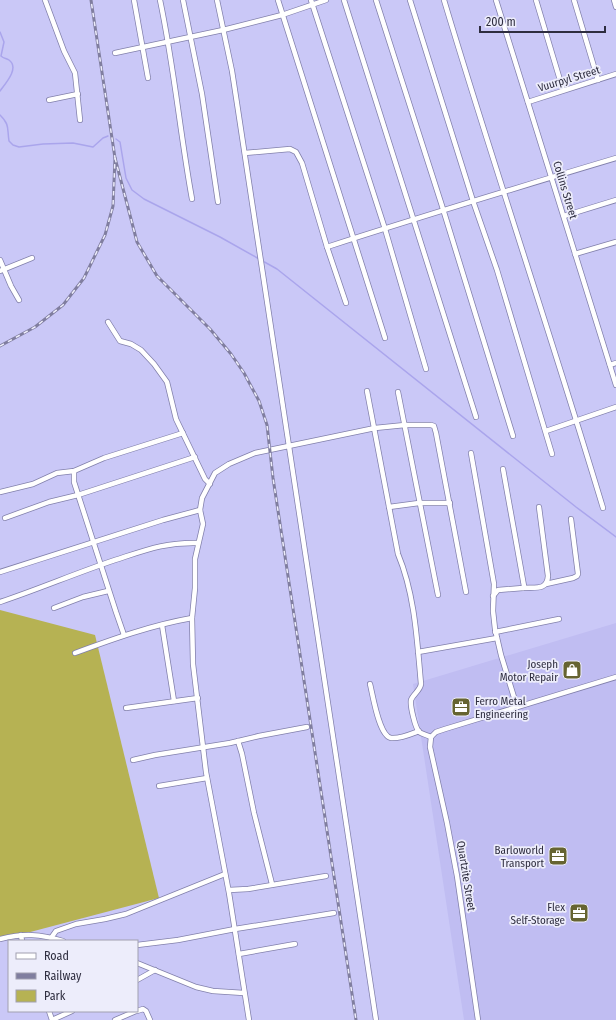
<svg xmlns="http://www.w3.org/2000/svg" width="616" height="1020" font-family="'Fira Sans Condensed',sans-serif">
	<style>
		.built { fill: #c0bdf2 }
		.green { fill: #b6b253 }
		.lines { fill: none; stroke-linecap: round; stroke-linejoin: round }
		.stream { stroke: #aaa5ec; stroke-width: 1.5 }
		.street-casing { stroke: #8280ab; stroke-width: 6 }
		.street { stroke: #fff; stroke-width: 4.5 }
		.rail-casing { stroke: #807e9f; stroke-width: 3 }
		.rail { stroke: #ededfb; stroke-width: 1.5; stroke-dasharray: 4.5; stroke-linecap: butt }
		.labels { text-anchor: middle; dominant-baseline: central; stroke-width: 3.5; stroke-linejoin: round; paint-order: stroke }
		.street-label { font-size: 11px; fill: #2e2d3f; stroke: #ededfb }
		.poi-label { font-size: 11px; fill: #2e2d3f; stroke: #ededfb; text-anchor: end }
	</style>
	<rect width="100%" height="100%" fill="#cac8f7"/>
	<path class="built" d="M616 623V1020H464L413 684Z"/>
	<path class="green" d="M0 610 95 635 159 898 0 940Z"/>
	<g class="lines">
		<g class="stream">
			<path d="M0 32 4 42 1 56C4 59 6 58 9 60 20 68 5 84 0 91"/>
			<path d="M0 115C10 125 7 128 9 141L13 145 19 147 43 144 73 143 93 147 103 138 108 136"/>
			<path d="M116 139 120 142 126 178 132 190 144 199 220 237 277 269 576 507 616 537"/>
		</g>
		<defs>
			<g id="street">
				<path d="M45 0 64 51 75 73 80 120"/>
				<path d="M134 0 148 78"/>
				<path d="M160 0C174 66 180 133 192 199"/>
				<path d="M183 0 202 94 218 202"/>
				<path d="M217 0 232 71 238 110 376 1020"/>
				<path d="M278 0 385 338"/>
				<path d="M311 0 385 229 426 369"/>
				<path d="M344 0 476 417"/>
				<path d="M376 0 443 209 513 436"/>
				<path d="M410 0 473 201 497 270 552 454"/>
				<path d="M444 0C495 170 552 338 603 508"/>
				<path d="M496 0 616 385"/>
				<path d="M536 0 563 90"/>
				<path d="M574 0 598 80"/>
				<path d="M614 0 616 7"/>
				<path d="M115 53 223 30 282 15 326 0"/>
				<path d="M49 100 78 94"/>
				<path d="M528 102 616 74"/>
				<path d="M245 153 290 149 296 152 302 163 327 247 346 303"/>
				<path d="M564 216 616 200"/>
				<path d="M327 247C423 216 519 187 616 158"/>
				<path d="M575 254 616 242"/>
				<path d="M0 260 11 286 19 300"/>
				<path d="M0 271 32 258"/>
				<path d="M108 322 120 341 131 344 141 350 154 364 167 382 176 419 205 479 210 484"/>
				<path d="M610 365 616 363"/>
				<path d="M367 391 398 554C415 595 417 640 421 684 420 691 413 694 411 700 410 706 415 727 419 732 422 734 427 735 431 737"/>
				<path d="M398 392 438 595"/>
				<path d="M546 431 616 407"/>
				<path d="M471 453 494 584 493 611 495 629 501 655 517 707"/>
				<path d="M74 471V482L116 612 124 635"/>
				<path d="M0 492 33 484 57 473 74 471 104 458 183 433"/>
				<path d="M389 507 419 503H450"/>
				<path d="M5 518 49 502 78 495 195 457"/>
				<path d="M0 572 163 520 200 510"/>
				<path d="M546 584 573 578 577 576 578 574 571 519"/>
				<path d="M523 588C535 587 547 591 548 576L539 507"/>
				<path d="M493 596 498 590 523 588 524 586 503 469"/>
				<path d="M0 602C39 589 76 573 115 560 146 550 166 542 198 543"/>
				<path d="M54 608 83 597 108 591"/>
				<path d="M162 625 174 701"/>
				<path d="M495 632 559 619"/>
				<path d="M418 652 497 638"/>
				<path d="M75 653C113 639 152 625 192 618"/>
				<path d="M370 684C373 696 379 736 391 738 400 739 411 734 419 731"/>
				<path d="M126 708 198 698"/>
				<path d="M431 737 430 747 447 823 457 876 478 1020"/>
				<path d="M431 737 436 732 445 729 616 677"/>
				<path d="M238 741 242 754 254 813 272 884"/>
				<path d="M133 760 155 755 230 743 259 736 307 727"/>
				<path d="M159 786 207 778"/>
				<path d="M229 890 248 889 326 876"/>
				<path d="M21 935 22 941"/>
				<path d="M51 938 56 931 76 924 105 919 126 914 225 874"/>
				<path d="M0 939C24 933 40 934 63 941"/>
				<path d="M137 945 178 940 235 929 334 913"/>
				<path d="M239 954 295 944"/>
				<path d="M137 963 196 987 213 991 244 993"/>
				<path d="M137 980 155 970"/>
				<path d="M49 1011 52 1020 72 1011"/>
				<path d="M137 1011 143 1009 146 1011 150 1020"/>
				<path d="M115 1020 136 1011"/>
				<path d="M249 1020 229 893 206 772 193 664 192 618 195 588V559L203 524 200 510 202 498 215 473 229 464 255 453 375 428 405 425H431L434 426 436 433 466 592"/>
			</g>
		</defs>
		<use href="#street" class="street-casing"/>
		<use href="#street" class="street"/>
		<defs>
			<g id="rail">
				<path d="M115 158 137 242 157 276 210 329 231 354 244 373 259 401 267 425 273 478 356 1020"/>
				<path d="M0 346 35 327 63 305 84 278 105 235 113 206 115 158 91 0"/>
			</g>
		</defs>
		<use href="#rail" class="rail-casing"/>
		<use href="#rail" class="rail"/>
	</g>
	<defs>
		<symbol id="shop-square" viewBox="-11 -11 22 22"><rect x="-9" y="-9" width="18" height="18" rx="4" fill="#666431" stroke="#ededfb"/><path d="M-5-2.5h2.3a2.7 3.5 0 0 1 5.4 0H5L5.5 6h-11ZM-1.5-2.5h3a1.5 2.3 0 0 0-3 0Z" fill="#fff"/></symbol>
		<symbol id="office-square" viewBox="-11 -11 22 22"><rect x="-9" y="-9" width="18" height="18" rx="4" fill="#666431" stroke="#ededfb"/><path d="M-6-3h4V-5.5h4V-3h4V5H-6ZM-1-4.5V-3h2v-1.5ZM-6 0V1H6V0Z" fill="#fff"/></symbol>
	</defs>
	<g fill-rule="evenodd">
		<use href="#shop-square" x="561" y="659" width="22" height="22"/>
		<use href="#office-square" x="450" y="696" width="22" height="22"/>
		<use href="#office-square" x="547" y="845" width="22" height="22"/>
		<use href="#office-square" x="568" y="902" width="22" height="22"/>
	</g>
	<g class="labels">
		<g class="street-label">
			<text transform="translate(569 79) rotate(-17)">Vuurpyl Street</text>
			<text transform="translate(565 190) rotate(73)">Collins Street</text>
			<text transform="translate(466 876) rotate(81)">Quartzite Street</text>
		</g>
		<g class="poi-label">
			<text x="558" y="664">Joseph<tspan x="558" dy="13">Motor Repair</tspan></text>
			<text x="475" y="701" text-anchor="start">Ferro Metal<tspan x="475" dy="13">Engineering</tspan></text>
			<text x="544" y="850">Barloworld<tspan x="544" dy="13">Transport</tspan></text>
			<text x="565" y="907">Flex<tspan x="565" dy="13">Self-Storage</tspan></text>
		</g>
	</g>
	<rect x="8" y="940" width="130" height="72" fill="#ededfb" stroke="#a1a0b0"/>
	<rect x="16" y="953" width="20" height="6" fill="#ffffff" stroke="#a1a0b0"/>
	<text x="44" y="960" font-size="12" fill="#2e2d3f">Road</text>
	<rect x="16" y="973" width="20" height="6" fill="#807e9f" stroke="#a1a0b0"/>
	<text x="44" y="980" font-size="12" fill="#2e2d3f">Railway</text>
	<rect x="16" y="990" width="20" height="12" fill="#b6b253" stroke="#a1a0b0"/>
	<text x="44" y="1000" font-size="12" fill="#2e2d3f">Park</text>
	<path d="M480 26v6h125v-6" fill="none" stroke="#2e2d3f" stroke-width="2"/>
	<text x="486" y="26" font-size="12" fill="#2e2d3f" stroke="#ededfb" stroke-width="3" paint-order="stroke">200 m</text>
</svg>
